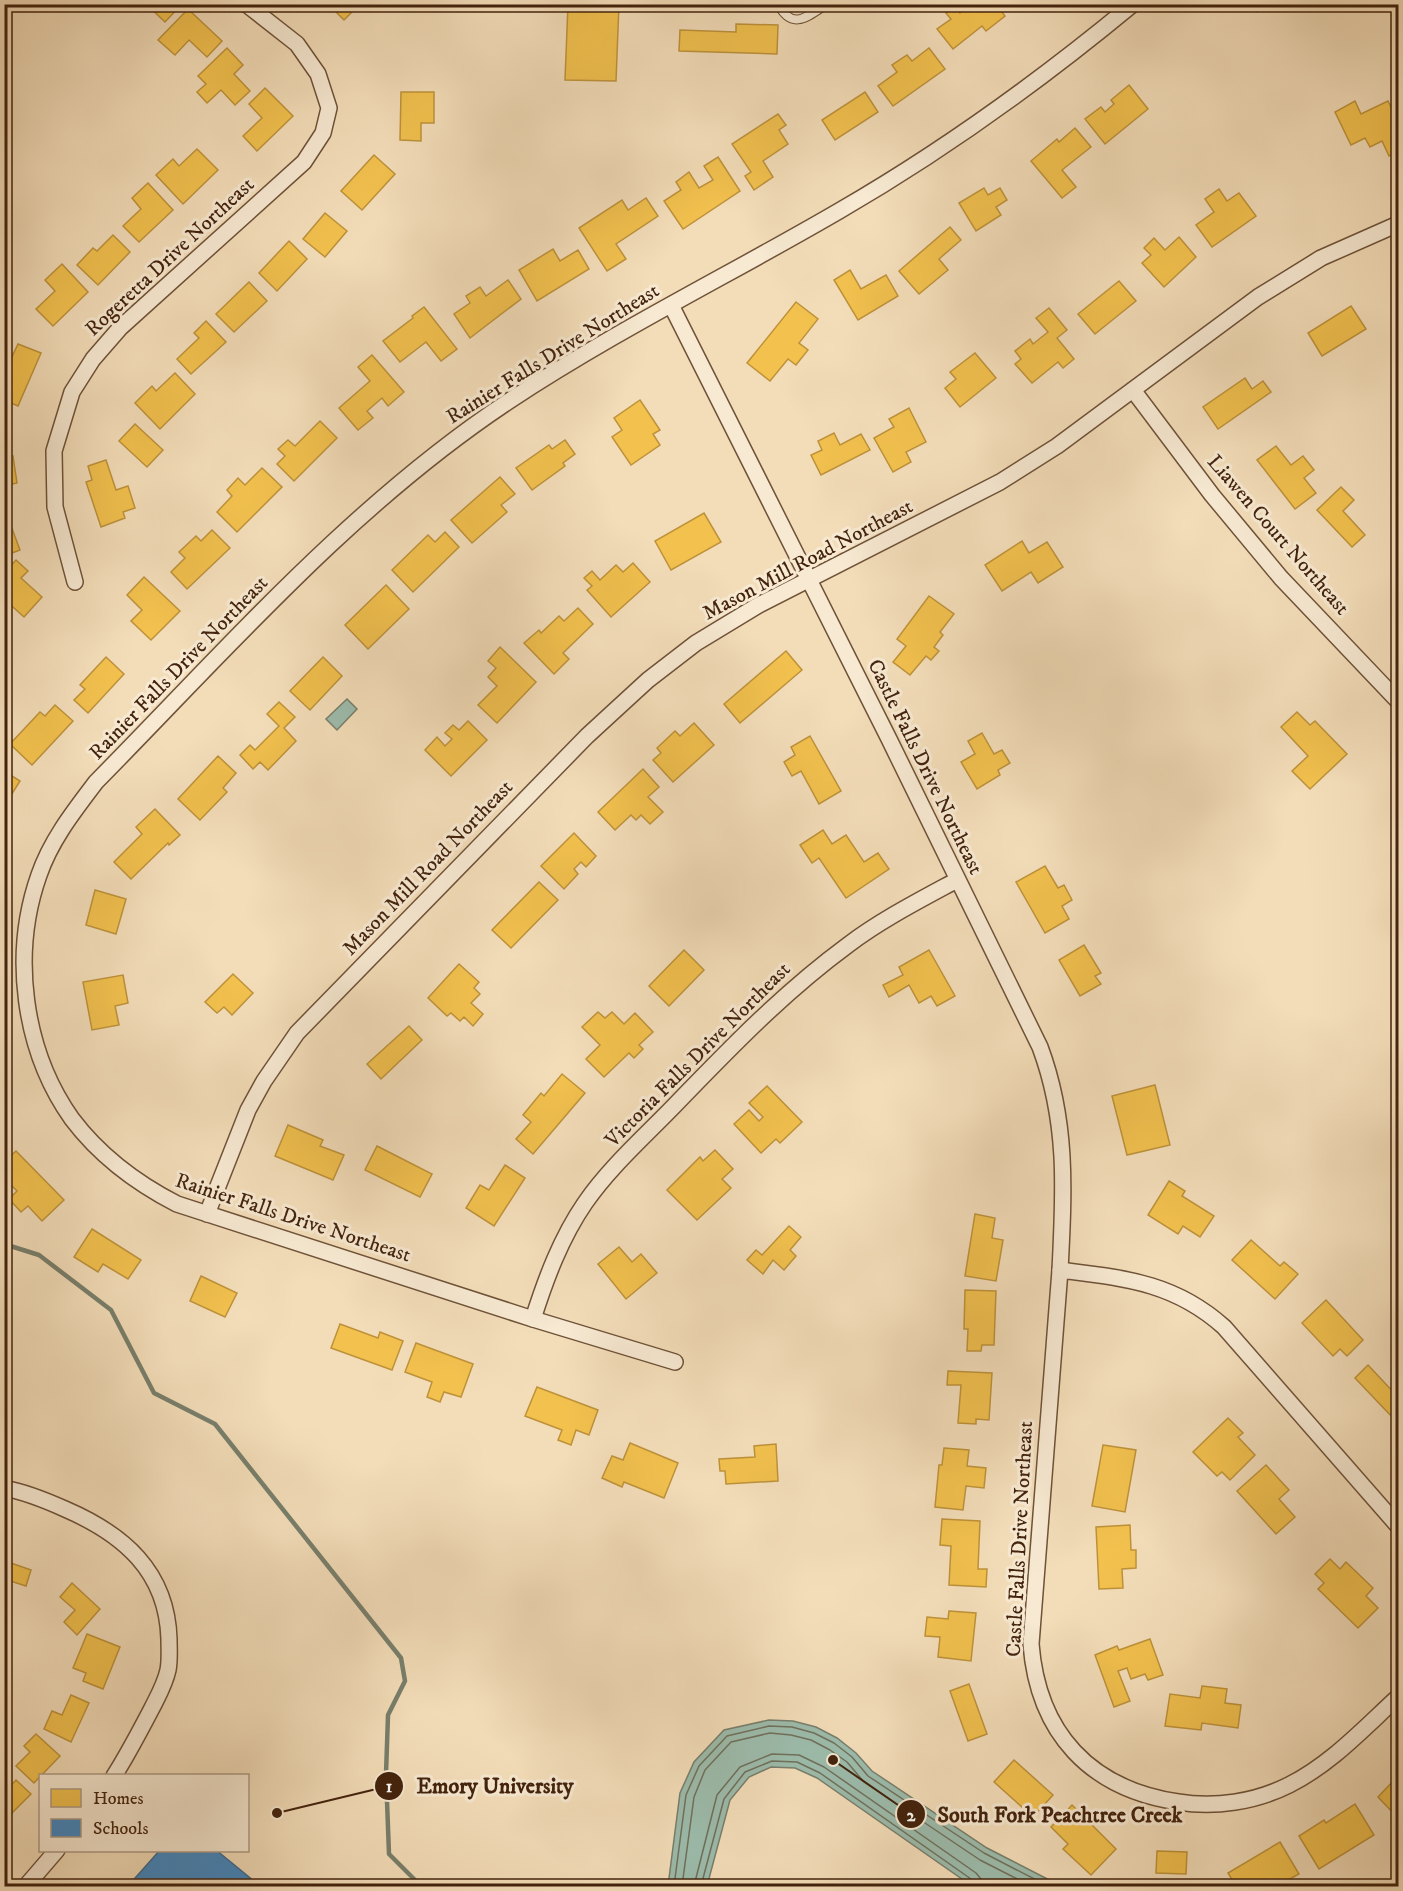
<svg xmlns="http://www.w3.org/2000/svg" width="1403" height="1891" font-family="'IM FELL DW Pica',serif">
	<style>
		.water { fill: #9cbcac; stroke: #787f6c; stroke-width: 1.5 }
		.homes { fill: #f2c14e; stroke: #be923a; stroke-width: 1.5 }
		.schools { fill: #3f88c5; stroke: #406a8e; stroke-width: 1.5 }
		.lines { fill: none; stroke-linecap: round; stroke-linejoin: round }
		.shore { stroke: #70705c; stroke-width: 1.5 }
		.stream { stroke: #787f6c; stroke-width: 4.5 }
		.lane-casing { stroke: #6f5238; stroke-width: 10 }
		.street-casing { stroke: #6f5238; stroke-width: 18 }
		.lane { stroke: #f7e9d2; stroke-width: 8 }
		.street { stroke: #f7e9d2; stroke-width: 15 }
		.labels { text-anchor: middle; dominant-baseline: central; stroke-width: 6; stroke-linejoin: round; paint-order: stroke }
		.street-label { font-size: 21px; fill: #43230d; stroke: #f7e9d2 }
		.leader { fill: none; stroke: #43230d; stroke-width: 2 }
		.callout-dot { fill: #43230d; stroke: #f7e9d2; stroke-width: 2 }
		.mark-label { font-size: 18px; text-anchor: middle; font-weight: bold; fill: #fff }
		.callout-label { font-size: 22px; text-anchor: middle; font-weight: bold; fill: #43230d; stroke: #f7e9d2; stroke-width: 6; stroke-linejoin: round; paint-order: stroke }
	</style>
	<rect width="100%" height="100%" fill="#f3ddb9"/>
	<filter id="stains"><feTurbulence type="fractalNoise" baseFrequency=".00333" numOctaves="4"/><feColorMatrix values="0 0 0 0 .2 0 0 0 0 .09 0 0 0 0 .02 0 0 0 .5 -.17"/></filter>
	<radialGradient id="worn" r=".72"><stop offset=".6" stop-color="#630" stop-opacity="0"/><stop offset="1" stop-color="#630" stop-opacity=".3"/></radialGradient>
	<g class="water">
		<path d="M347 699 357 709 337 730 326 719Z"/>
		<path d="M769 1720 793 1721 816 1727 837 1738 856 1753 872 1771 987 1848 1061 1886H972L817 1778 795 1768 771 1767 749 1777 730 1800 707 1886H668L680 1793 694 1762 724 1730Z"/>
	</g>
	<g class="homes">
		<path d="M146 4H182L165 22Z"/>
		<path d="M328 4H360L344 20Z"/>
		<path d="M568 4H619L616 81 565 80Z"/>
		<path d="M971 4H996L1005 16 986 31 982 26 953 49 937 29 951 19 946 13 955 6 960 13Z"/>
		<path d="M1250 4H1265L1257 12Z"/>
		<path d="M188 9 222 41 207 57 189 40 175 55 158 40Z"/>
		<path d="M736 24 778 25 777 54 679 51 680 30 736 32Z"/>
		<path d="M227 48 243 65 234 74 250 91 235 105 221 90 207 103 197 92 206 84 198 76Z"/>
		<path d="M929 48 945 69 893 106 878 86 897 72 892 65 907 55 912 61Z"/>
		<path d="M1129 85 1148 109 1105 144 1085 119 1101 107 1105 112 1114 104 1111 100Z"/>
		<path d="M265 88 293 116 257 151 243 136 262 118 249 104Z"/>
		<path d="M401 92H434V123H421V141L400 140Z"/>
		<path d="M865 92 878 112 835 140 822 120Z"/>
		<path d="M1355 101 1361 114 1388 101 1398 122V151L1389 156 1382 141 1370 147 1365 138 1351 145 1335 112Z"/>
		<path d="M778 114 786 125 779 130 788 144 763 161 773 177 754 190 745 176 751 172 732 144Z"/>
		<path d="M1075 128 1091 147 1062 170 1076 187 1062 198 1031 161 1057 139 1059 142Z"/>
		<path d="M197 149 218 170 183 204 156 175 173 159 179 166Z"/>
		<path d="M374 155 395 174 362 210 341 191Z"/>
		<path d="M718 157 740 191 683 229 664 201 681 190 676 182 689 172 699 188 713 180 704 166Z"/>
		<path d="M148 183 173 210 139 242 123 226 141 209 132 198Z"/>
		<path d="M984 188 988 195 1000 188 1007 200 996 207 1001 215 976 231 959 203Z"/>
		<path d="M1219 189 1227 201 1239 193 1256 216 1212 247 1196 225 1214 212 1205 199Z"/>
		<path d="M646 198 658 216 616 244 626 259 607 271 579 228 622 200 628 210Z"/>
		<path d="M325 213 347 231 325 257 303 239Z"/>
		<path d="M950 227 961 240 939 259 948 270 919 294 899 271Z"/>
		<path d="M113 235 130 252 98 285 77 265 93 248 97 251Z"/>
		<path d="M1179 237 1196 257 1164 287 1142 263 1151 255 1144 248 1154 238 1165 250Z"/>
		<path d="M289 241 307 259 277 291 259 273Z"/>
		<path d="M553 249 560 261 578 250 589 269 537 301 519 270Z"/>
		<path d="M62 264 88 292 53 326 36 309 55 291 45 280Z"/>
		<path d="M850 270 861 289 886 275 898 296 858 320 834 280Z"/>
		<path d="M508 280 521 299 470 338 454 314 470 303 466 296 480 287 486 296Z"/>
		<path d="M1119 281 1136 301 1095 334 1078 314Z"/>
		<path d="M249 282 267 301 234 332 216 314Z"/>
		<path d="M796 302 818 319 799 343 808 350 796 365 788 359 770 381 747 363Z"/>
		<path d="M1351 306 1366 329 1322 356 1308 333Z"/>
		<path d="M424 307 457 349 441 361 426 342 400 362 383 341 413 318 412 316Z"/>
		<path d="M1049 308 1067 330 1057 338 1074 359 1063 368 1058 362 1032 383 1015 364 1021 359 1015 351 1030 339 1033 344 1048 332 1036 318Z"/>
		<path d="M206 321 226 342 191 374 177 359 199 338 194 333Z"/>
		<path d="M18 344 41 353 18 406 4 400V374Z"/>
		<path d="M975 353 996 378 960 407 945 388 956 379 950 372Z"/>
		<path d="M372 355 404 392 388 406 382 398 367 411 373 418 358 430 339 408 370 381 358 367Z"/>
		<path d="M175 373 195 394 160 429 135 403 152 386 156 391Z"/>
		<path d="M1245 378 1252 389 1263 381 1271 392 1218 429 1203 407Z"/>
		<path d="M640 400 660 430 653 434 660 445 631 465 612 437 622 430 614 418Z"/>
		<path d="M909 408 926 442 906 452 911 462 893 472 874 438 894 427 889 419Z"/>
		<path d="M320 421 337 438 294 481 277 464 285 456 278 449 288 440 295 446Z"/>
		<path d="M135 424 163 450 147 467 119 441Z"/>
		<path d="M834 433 840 445 861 434 870 450 821 475 811 455 822 450 818 441Z"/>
		<path d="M565 440 575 454 563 463 565 466 532 490 516 468 549 445 552 449Z"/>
		<path d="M1276 446 1291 465 1303 456 1314 470 1304 478 1316 493 1295 509 1257 460Z"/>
		<path d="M13 456 17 483 8 485 9 492 4 493V458Z"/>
		<path d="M106 460 116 490 128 486 135 508 123 512 125 518 101 527 86 482 92 480 88 466Z"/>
		<path d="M262 468 282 487 237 532 217 512 232 496 227 490 238 478 245 485Z"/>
		<path d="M500 477 515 494 501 505 507 512 472 543 451 520Z"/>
		<path d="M1341 487 1354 500 1343 511 1365 535 1352 547 1317 510Z"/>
		<path d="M704 513 721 542 671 570 655 541Z"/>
		<path d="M7 515 20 550 4 556V516Z"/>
		<path d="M212 530 230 548 187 589 171 572 185 558 179 552 196 536 201 541Z"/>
		<path d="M445 532 459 547 413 592 392 570 428 535 435 542Z"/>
		<path d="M1022 541 1029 553 1047 542 1063 567 1038 583 1031 572 1002 591 985 565Z"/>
		<path d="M16 560 28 571 21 578 42 597 24 617 4 599V573Z"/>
		<path d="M633 563 650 582 611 617 587 590 592 586 584 578 592 571 600 580 616 565 623 572Z"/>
		<path d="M144 577 180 611 151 640 131 621 142 610 127 595Z"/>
		<path d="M386 585 409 609 368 649 345 625Z"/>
		<path d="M929 596 954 614 940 632 943 635 934 647 939 651 931 660 926 656 910 675 893 662 906 646 897 639Z"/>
		<path d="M578 608 593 624 563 653 569 659 554 674 524 643 539 630 541 633 559 616 564 621Z"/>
		<path d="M500 647 536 682 497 723 478 705 497 686 488 677 496 668 488 661Z"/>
		<path d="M786 651 802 670 740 723 724 704Z"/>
		<path d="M106 657 124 674 88 713 74 700 85 689 80 685Z"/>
		<path d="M323 657 342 676 310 710 290 691Z"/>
		<path d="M279 702 295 717 284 728 296 741 268 770 260 762 253 769 240 755 250 745 255 750 279 726 267 714Z"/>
		<path d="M55 705 73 721 32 765 10 744 40 712 45 716Z"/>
		<path d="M1297 712 1310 725 1315 721 1347 754 1310 789 1292 771 1308 756 1281 727Z"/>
		<path d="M468 721 487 740 451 776 425 750 437 737 445 746 452 739 445 733 453 725 459 730Z"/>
		<path d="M694 723 714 745 673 782 653 760 661 753 657 748 675 731 680 736Z"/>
		<path d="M982 733 994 754 1002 750 1010 763 998 770 1000 775 977 789 961 762 975 754 968 741Z"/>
		<path d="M810 736 841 791 819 804 801 771 792 776 784 762 795 755 791 747Z"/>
		<path d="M218 756 236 773 223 788 227 792 200 820 178 799Z"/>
		<path d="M643 769 659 787 648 797 663 812 650 824 641 815 636 820 631 815 615 830 598 812Z"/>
		<path d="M4 771 20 781 10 797 4 794Z"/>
		<path d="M155 809 180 835 169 845 168 843 131 879 114 862 142 834 136 827Z"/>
		<path d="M823 830 832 844 846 835 864 862 878 853 889 869 846 898 819 858 812 863 800 845Z"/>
		<path d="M574 833 596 856 586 867 581 862 574 869 578 874 564 889 541 866Z"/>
		<path d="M1045 866 1058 888 1064 885 1072 900 1062 906 1069 919 1045 933 1016 882Z"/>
		<path d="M539 882 558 900 511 948 492 930Z"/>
		<path d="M95 890 126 899 116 934 86 925Z"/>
		<path d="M1084 945 1101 973 1095 976 1101 984 1080 996 1059 960Z"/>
		<path d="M684 950 704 970 669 1006 649 986Z"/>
		<path d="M929 950 955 996 937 1006 931 996 919 1003 909 985 889 997 883 985 903 975 899 967Z"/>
		<path d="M459 964 479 982 474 988 480 994 471 1003 483 1014 473 1026 464 1017 460 1021 451 1013 447 1016 428 998Z"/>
		<path d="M233 974 253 993 232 1015 224 1007 217 1013 205 1002Z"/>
		<path d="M123 975 128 1003 115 1006 119 1025 92 1030 83 982Z"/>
		<path d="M598 1012 605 1018 612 1012 624 1024 635 1013 653 1032 639 1045 643 1049 634 1058 629 1053 604 1077 586 1059 600 1045 582 1027Z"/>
		<path d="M409 1026 422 1040 381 1079 367 1064Z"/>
		<path d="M562 1074 585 1093 533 1154 516 1139 531 1122 523 1115 541 1093 544 1096Z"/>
		<path d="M1155 1085 1170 1145 1127 1155 1112 1096Z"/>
		<path d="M767 1086 802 1122 780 1143 776 1139 761 1153 734 1124 749 1110 759 1121 763 1117 749 1103Z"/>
		<path d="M288 1125 323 1140 320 1146 344 1155 333 1180 275 1156Z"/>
		<path d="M377 1146 432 1174 420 1197 365 1170Z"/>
		<path d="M715 1150 733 1169 722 1179 731 1188 697 1220 667 1190 700 1157 703 1161Z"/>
		<path d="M16 1151 64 1200 42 1221 28 1206 21 1212 9 1199 17 1191 4 1178V1162Z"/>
		<path d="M505 1165 525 1178 494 1226 466 1208 480 1185 489 1190Z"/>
		<path d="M1169 1181 1185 1191 1182 1196 1214 1216 1200 1237 1183 1226 1178 1234 1148 1215Z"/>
		<path d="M975 1214 995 1218 992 1238 1003 1240 996 1281 965 1276Z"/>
		<path d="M789 1226 801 1237 790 1250 796 1256 784 1270 773 1260 763 1274 747 1260 756 1250 762 1255Z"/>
		<path d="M92 1229 141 1260 128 1279 103 1264 98 1272 74 1257Z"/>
		<path d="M1251 1240 1280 1266 1284 1262 1298 1274 1275 1299 1232 1260Z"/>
		<path d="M619 1247 632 1262 641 1254 657 1273 626 1299 598 1264Z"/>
		<path d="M201 1276 237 1293 225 1317 190 1301Z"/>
		<path d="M965 1290 996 1291 994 1345H982L981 1351H967L968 1329H964Z"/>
		<path d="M1326 1300 1363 1340 1347 1356 1340 1349 1333 1356 1302 1323Z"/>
		<path d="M340 1324 378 1338 380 1332 403 1341 392 1370 331 1348Z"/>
		<path d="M416 1343 473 1364 461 1397 444 1392 440 1402 427 1397 432 1382 405 1372Z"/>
		<path d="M1368 1365 1398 1397V1413L1393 1418 1355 1378Z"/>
		<path d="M948 1371 992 1373 989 1420 976 1419V1424L958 1423 961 1385H947Z"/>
		<path d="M537 1387 598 1410 589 1435 576 1430 571 1445 558 1440 562 1430 525 1416Z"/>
		<path d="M1228 1418 1243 1433 1238 1437 1255 1455 1230 1480 1222 1472 1217 1476 1193 1452Z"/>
		<path d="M630 1443 678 1463 664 1498 624 1482 622 1487 602 1478 612 1456 623 1460Z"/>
		<path d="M776 1444 778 1481 726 1484 725 1471H720L719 1459 755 1457 754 1446Z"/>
		<path d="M1103 1445 1136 1450 1125 1512 1092 1506Z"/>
		<path d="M944 1448 969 1450 967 1466 986 1468 984 1488 966 1486 963 1510 935 1507 939 1465H942Z"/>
		<path d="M1266 1465 1289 1490 1279 1499 1295 1517 1276 1534 1237 1491Z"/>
		<path d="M942 1519 980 1521 978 1569H987L986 1587 949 1585 951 1546 940 1545Z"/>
		<path d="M1130 1525 1131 1550H1136V1568L1122 1569 1123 1588 1099 1589 1096 1527Z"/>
		<path d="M1330 1559 1340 1569 1346 1562 1373 1588 1366 1596 1378 1608 1358 1628 1318 1589 1324 1583 1315 1574Z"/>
		<path d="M5 1561 31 1570 26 1586 4 1579Z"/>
		<path d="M72 1583 100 1609 77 1635 64 1622 75 1610 60 1597Z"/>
		<path d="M949 1611 976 1613 971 1661 938 1657 940 1637 925 1636 927 1617 948 1619Z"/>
		<path d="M87 1634 120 1647 103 1689 83 1681 86 1673 73 1668Z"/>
		<path d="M1150 1639 1163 1675 1148 1680 1145 1674 1131 1679 1127 1668 1118 1671 1130 1701 1114 1707 1095 1655 1117 1646 1119 1650Z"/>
		<path d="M969 1684 987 1734 968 1741 950 1691Z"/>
		<path d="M1202 1686 1227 1689 1225 1703 1241 1705 1238 1728 1202 1723 1201 1730 1165 1726 1170 1694 1200 1698Z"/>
		<path d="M71 1695 89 1703 71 1742 44 1729 52 1711 62 1715Z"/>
		<path d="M36 1734 60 1756 34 1783 16 1766 30 1752 24 1746Z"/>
		<path d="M1014 1760 1053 1795 1033 1817 994 1782Z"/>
		<path d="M1398 1776V1818L1378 1797Z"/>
		<path d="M16 1780 31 1794 4 1821V1793Z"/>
		<path d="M1355 1804 1374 1835 1319 1869 1299 1836 1324 1820 1326 1823Z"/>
		<path d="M1072 1805 1116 1849 1091 1875 1063 1849 1068 1844 1051 1827Z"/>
		<path d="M1280 1842 1299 1874 1277 1886H1269L1264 1879 1252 1886H1236L1228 1873Z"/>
		<path d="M1157 1851 1187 1852 1186 1874 1156 1873Z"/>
	</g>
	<path class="schools" d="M160 1850H216L260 1886H192L186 1882 181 1886H128Z"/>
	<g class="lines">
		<g class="shore">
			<path d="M674 1886 686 1795 699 1766 727 1736 769 1726 792 1727 814 1733 834 1743 852 1757 868 1776 984 1853 1048 1886"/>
			<path d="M682 1886 694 1797 705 1770 731 1742 770 1733 791 1735 811 1740 830 1750 847 1762 864 1782 980 1860 1031 1886"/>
			<path d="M694 1886 717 1795 740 1767 772 1754 799 1755 824 1767 976 1873 981 1879 982 1886"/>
			<path d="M701 1886 724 1799 745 1772 772 1761 797 1762 820 1773 971 1879 974 1886"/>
		</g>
		<path class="stream" d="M4 1244 39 1255 111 1310 154 1393 215 1424 401 1658 405 1681 388 1715 386 1774 389 1854 421 1886"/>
		<defs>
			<path id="lane" d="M778 4C792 31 807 17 827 4"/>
			<g id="street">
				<path d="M671 305 889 739 1040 1047C1068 1122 1064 1191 1060 1270"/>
				<path d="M1133 390 1212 495 1281 578 1398 701"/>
				<path d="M75 582 55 507 54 451 72 392 93 359 120 328 304 162 323 133 329 108 318 74 297 44 246 4"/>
				<path d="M207 1214 248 1110 264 1081 297 1033 587 736 648 680 696 643 757 606 1000 482 1057 446 1258 297 1321 258 1398 224"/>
				<path d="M533 1319C546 1278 561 1238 585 1203 610 1167 644 1137 674 1106 729 1049 784 992 848 945 881 920 920 900 957 880"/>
				<path d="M675 1362 533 1319 177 1204C136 1183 100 1156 72 1119 23 1050 11 954 39 875 51 840 74 811 96 782 227 649 352 505 509 401 615 331 729 275 839 211 943 151 1040 81 1133 4"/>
				<path d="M4 1488C25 1492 45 1500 65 1509 123 1534 167 1571 169 1639 169 1649 170 1660 168 1670 165 1684 158 1696 152 1708 140 1731 128 1754 114 1776"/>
				<path d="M1398 1526 1224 1327C1174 1282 1123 1278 1060 1270L1031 1644C1038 1733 1090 1789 1178 1802 1215 1808 1255 1802 1289 1785 1331 1764 1364 1728 1398 1697"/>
				<path d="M26 1886 57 1850"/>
			</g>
		</defs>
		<use href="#lane" class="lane-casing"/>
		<use href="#street" class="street-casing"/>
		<use href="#lane" class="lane"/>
		<use href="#street" class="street"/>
	</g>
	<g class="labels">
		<g class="street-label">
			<text transform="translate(170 257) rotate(-43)">Rogeretta Drive Northeast</text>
			<text transform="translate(553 354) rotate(-32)">Rainier Falls Drive Northeast</text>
			<text transform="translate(1278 535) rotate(49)">Liawen Court Northeast</text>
			<text transform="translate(808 560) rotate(-28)">Mason Mill Road Northeast</text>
			<text transform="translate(179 668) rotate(-46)">Rainier Falls Drive Northeast</text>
			<text transform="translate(925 767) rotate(64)">Castle Falls Drive Northeast</text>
			<text transform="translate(428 868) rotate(-46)">Mason Mill Road Northeast</text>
			<text transform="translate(698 1055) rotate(-45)">Victoria Falls Drive Northeast</text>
			<text transform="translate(293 1218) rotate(18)">Rainier Falls Drive Northeast</text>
			<text transform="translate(1020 1539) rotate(-87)">Castle Falls Drive Northeast</text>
		</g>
	</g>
	<path class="leader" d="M277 1813L389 1786M833 1760L911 1814"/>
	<g class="callout-dot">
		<circle cx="277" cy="1813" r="6"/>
		<circle cx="833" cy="1760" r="6"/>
		<circle cx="389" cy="1786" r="15"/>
		<circle cx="911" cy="1814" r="15"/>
	</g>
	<g class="mark-label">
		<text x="389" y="1792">1</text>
		<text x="911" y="1821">2</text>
	</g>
	<g class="callout-label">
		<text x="495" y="1793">Emory University</text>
		<text x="1060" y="1822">South Fork Peachtree Creek</text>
	</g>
	<rect width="1403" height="1891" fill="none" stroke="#f3ddb9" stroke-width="24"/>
	<rect x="6" y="6" width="1391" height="1879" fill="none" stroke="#43230d" stroke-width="3"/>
	<rect x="12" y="12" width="1379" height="1867" fill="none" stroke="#43230d" stroke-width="1.5"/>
	<rect x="39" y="1774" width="210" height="78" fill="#f7e9d2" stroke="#af9a83" stroke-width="1.5"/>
	<rect x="51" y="1789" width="30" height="18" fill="#f2c14e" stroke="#af9a83" stroke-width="1.5"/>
	<text x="93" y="1804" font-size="18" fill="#43230d">Homes</text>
	<rect x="51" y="1819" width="30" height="18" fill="#3f88c5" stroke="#af9a83" stroke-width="1.5"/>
	<text x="93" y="1834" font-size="18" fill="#43230d">Schools</text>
	<rect width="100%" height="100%" filter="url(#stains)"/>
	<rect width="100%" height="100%" fill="url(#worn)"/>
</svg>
